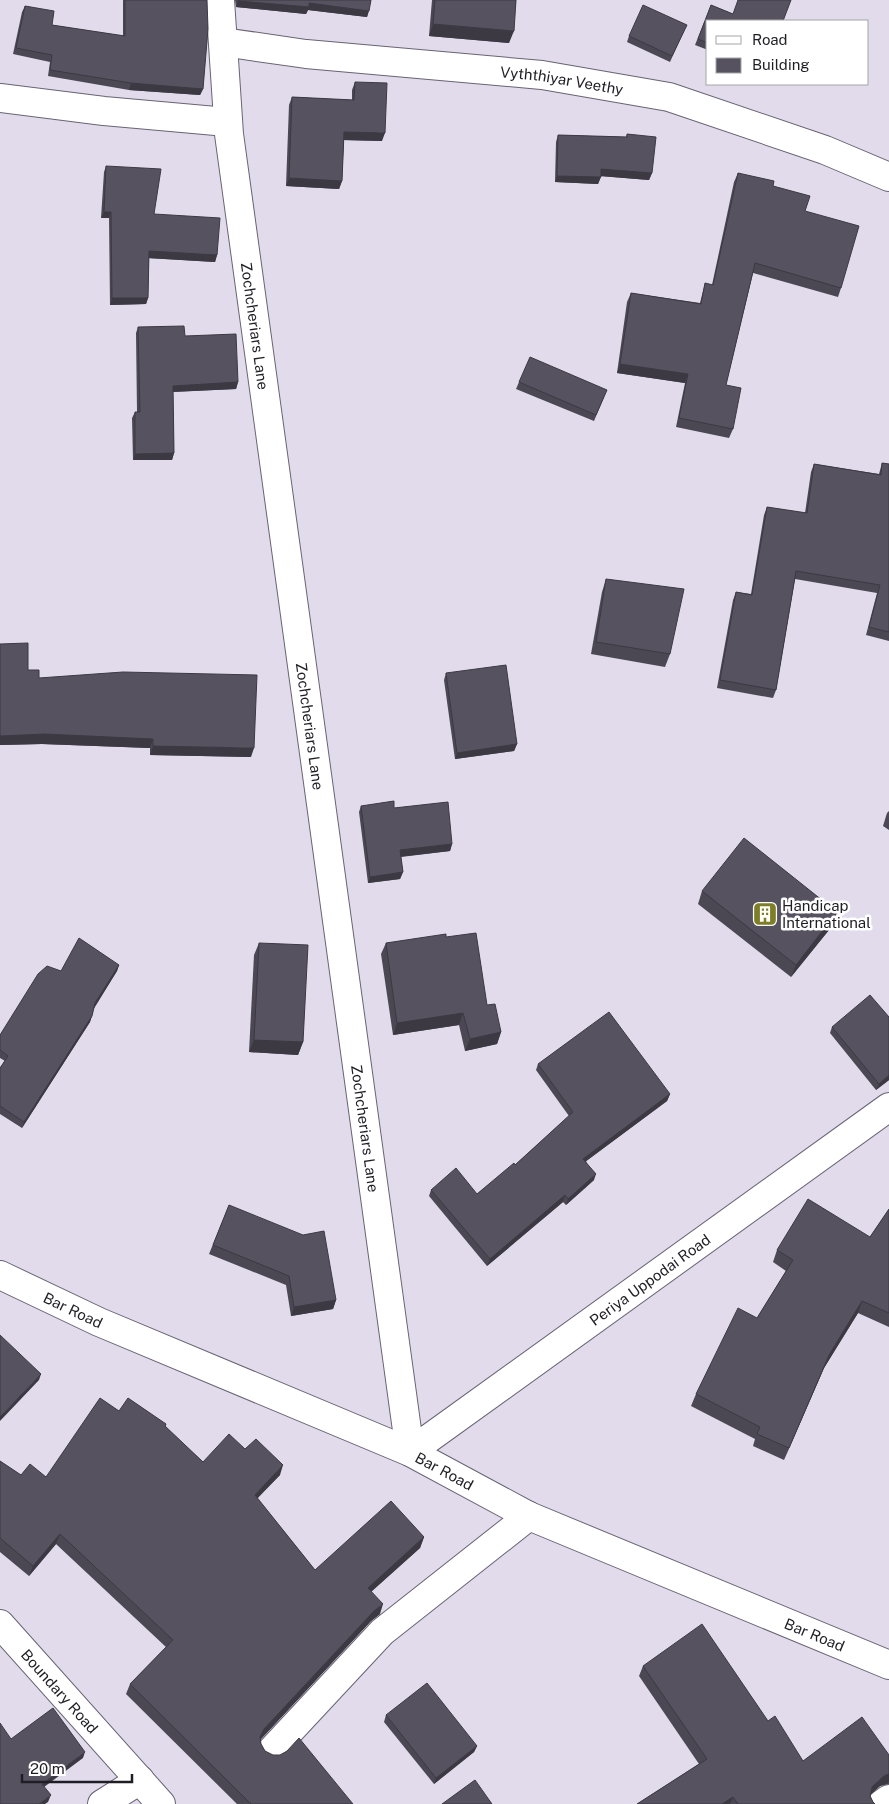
<svg xmlns="http://www.w3.org/2000/svg" width="889" height="1804" font-family="'Public Sans',sans-serif">
	<style>
		.lines { fill: none; stroke-linecap: round; stroke-linejoin: round }
		.minor-casing { stroke: #696372; stroke-width: 30 }
		.major-casing { stroke: #696372; stroke-width: 30 }
		.minor { stroke: #fff; stroke-width: 28 }
		.major { stroke: #fff; stroke-width: 28 }
		.wall { fill: #4b4753 }
		.shaded-wall { fill: #3d3943 }
		.building { fill: #575260; stroke: #3d3943 }
		.labels { text-anchor: middle; dominant-baseline: central; stroke-width: 5; stroke-linejoin: round; paint-order: stroke }
		.street-label { font-size: 15px; fill: #201e24; stroke: #fff }
		.poi-label { font-size: 15px; fill: #201e24; stroke: #fff; text-anchor: start }
	</style>
	<rect width="100%" height="100%" fill="#e1dbec"/>
	<g class="lines">
		<defs>
			<g id="minor">
				<path id="s1" d="M220 0 229 134 410 1452 889 1107"/>
				<path id="s2" d="M223 42 306 54 542 75 669 97 825 150 889 177"/>
				<path d="M0 98 104 111 227 122"/>
				<path d="M272 1750 382 1632 529 1516"/>
				<path d="M102 1804 140 1780"/>
				<path d="M882 1804 889 1799"/>
			</g>
			<g id="major">
				<path id="s3" d="M0 1275 99 1322 410 1452 529 1516 889 1665"/>
				<path id="s4" d="M0 1624 161 1804"/>
			</g>
		</defs>
		<use href="#minor" class="minor-casing"/>
		<use href="#major" class="major-casing"/>
		<use href="#minor" class="minor"/>
		<use href="#major" class="major"/>
	</g>
	<g class="wall">
		<path d="M123 0H207L203 89 200 95 129 90 48 76 50 62 13 54 22 12 25 6 52 25 123 36Z"/>
		<path d="M235 0H371L367 17 308 10 306 14 236 7Z"/>
		<path d="M432 0H516L509 43 429 36Z"/>
		<path d="M791 0 708 21V50L695 45 711 5 733 14Z"/>
		<path d="M684 31 670 62 627 42 629 36Z"/>
		<path d="M355 82 382 141 344 140 342 181 339 189 286 186 289 105 292 97 352 100V90Z"/>
		<path d="M627 134 652 173 649 180 601 176 598 184 555 182 556 142 558 135 626 137Z"/>
		<path d="M106 166 154 214 217 255 215 262 149 258 148 298 146 304 110 305 109 218H101L104 172Z"/>
		<path d="M738 173 773 186 805 211 841 288 838 297 753 273 726 385 733 429 729 438 676 427 685 383 617 373 627 302 631 293 700 303 705 283 712 285 734 182Z"/>
		<path d="M138 327 185 336 238 382 236 389 173 392 174 453 172 460H133L132 418 135 412H137L136 333Z"/>
		<path d="M519 382 604 397 594 421 516 389Z"/>
		<path d="M882 463 889 464V641L866 635 877 593 795 579 776 690 773 698 717 688 733 600 736 592 751 594 764 515 767 507 805 513 811 472 814 464 879 474Z"/>
		<path d="M606 579 670 654 665 667 591 654 602 592Z"/>
		<path d="M0 644 28 670 39 678 251 757 150 755V748L42 744 0 745Z"/>
		<path d="M446 673 517 744 514 751 455 759 444 680Z"/>
		<path d="M361 806 394 808 452 844 450 851 401 857 403 872 400 879 368 883 359 812Z"/>
		<path d="M889 811V830L883 826 887 813Z"/>
		<path d="M702 891 833 925 791 977 698 904Z"/>
		<path d="M446 937 487 1005 501 1032 497 1044 465 1051 459 1025 393 1035 381 954 386 943Z"/>
		<path d="M259 943 303 1042 298 1055 249 1052 254 955Z"/>
		<path d="M119 965 117 971 94 1008 90 1022 22 1128 0 1114V1068L5 1061 0 1058V1035L61 971Z"/>
		<path d="M832 1027 889 1080 876 1090 830 1033Z"/>
		<path d="M538 1064 670 1094 667 1101 586 1161 594 1180 566 1205 563 1202 487 1266 429 1196 431 1190 477 1194 515 1165 569 1116 536 1070Z"/>
		<path d="M229 1205 336 1300 333 1309 291 1316 286 1285 209 1254Z"/>
		<path d="M889 1209V1327L858 1313 824 1368 784 1460 753 1446 755 1439 691 1406 696 1394 757 1318 786 1271 773 1262 777 1250 870 1237Z"/>
		<path d="M119 1411 166 1424 165 1427 203 1462 245 1449 280 1475 257 1498 315 1570 424 1537 420 1548 371 1592 380 1614 371 1621 261 1739V1744L265 1751 353 1804H237L126 1694 130 1684 166 1647 56 1544 29 1576 0 1552V1461L21 1475 46 1477Z"/>
		<path d="M643 1666 768 1721 803 1761 889 1755V1784L880 1786 870 1795 873 1802 875 1804H637L699 1764 639 1676Z"/>
		<path d="M386 1715 477 1746 474 1752 434 1784 384 1722Z"/>
	</g>
	<g class="shaded-wall">
		<path d="M238 1 309 3 369 11 367 17 308 10 306 14 236 7Z"/>
		<path d="M433 24 514 31 509 43 429 36Z"/>
		<path d="M131 83 203 89 200 95 129 90Z"/>
		<path d="M344 132 385 133 382 141 341 140Z"/>
		<path d="M601 169 652 173 649 180 599 176Z"/>
		<path d="M557 176 601 177 598 184 555 182Z"/>
		<path d="M289 178 342 181 339 189 286 186Z"/>
		<path d="M104 212H111L109 218H101Z"/>
		<path d="M149 251 217 255 215 262 146 258Z"/>
		<path d="M112 298H148L146 304 110 305Z"/>
		<path d="M620 364 688 374 685 383 617 373Z"/>
		<path d="M238 382 236 389 170 392 173 386Z"/>
		<path d="M174 453 172 460H133L135 454Z"/>
		<path d="M45 734 153 739 150 748 42 744 0 745V736Z"/>
		<path d="M517 744 514 751 455 759 457 753Z"/>
		<path d="M153 746 254 748 251 757 150 755Z"/>
		<path d="M452 844 450 851 397 857 400 850Z"/>
		<path d="M403 872 400 879 368 883 370 877Z"/>
		<path d="M837 912 833 925 791 977 796 965Z"/>
		<path d="M119 965 117 971 93 1010 95 1003Z"/>
		<path d="M463 1013 459 1025 393 1035 397 1023Z"/>
		<path d="M92 1016 90 1022 22 1128 24 1122Z"/>
		<path d="M501 1032 497 1044 465 1051 470 1039Z"/>
		<path d="M254 1040 303 1042 298 1055 249 1052Z"/>
		<path d="M889 1075V1080L876 1090 879 1084Z"/>
		<path d="M670 1094 667 1101 581 1165 583 1159Z"/>
		<path d="M596 1174 594 1180 566 1205 568 1199Z"/>
		<path d="M565 1195 563 1202 487 1266 490 1259Z"/>
		<path d="M336 1300 333 1309 291 1316 294 1307Z"/>
		<path d="M862 1301 858 1313 824 1368 784 1460 789 1448 829 1355Z"/>
		<path d="M41 1374 39 1380 0 1421V1417Z"/>
		<path d="M283 1465 280 1475 251 1505 255 1495Z"/>
		<path d="M60 1534 56 1544 29 1576 33 1566Z"/>
		<path d="M424 1537 420 1548 364 1598 368 1588Z"/>
		<path d="M383 1604 380 1614 371 1621 261 1739 260 1737 264 1729 374 1611Z"/>
		<path d="M477 1746 474 1752 434 1784 436 1778Z"/>
		<path d="M85 1752 83 1758 40 1790 42 1784Z"/>
		<path d="M889 1774V1781L888 1783 880 1786 868 1797 872 1787 884 1776Z"/>
		<path d="M51 1795 48 1802 45 1804H39Z"/>
		<path d="M733 1797 730 1804H722Z"/>
	</g>
	<g class="building">
		<path d="M125 0H207L208 29 203 89 131 83 50 70 52 55 16 48 25 6 54 11 52 25 125 36Z"/>
		<path d="M238 0H371L369 11 309 3V7L238 1Z"/>
		<path d="M435 0H516L514 31 433 24Z"/>
		<path d="M738 0H791L783 21H708V43L698 39 711 5 733 14Z"/>
		<path d="M643 5 687 25 672 56 629 36Z"/>
		<path d="M355 82 387 83 385 133 344 132 342 181 289 178 292 97 354 100Z"/>
		<path d="M627 134 656 137 652 173 601 169V177L557 176 558 135 627 137Z"/>
		<path d="M106 166 161 169 154 214 220 218 217 255 149 251 148 298H112L111 212H104Z"/>
		<path d="M738 173 774 181 773 186 810 196 805 211 859 226 841 288 755 263 726 385 741 388 733 429 679 418 688 374 620 364 631 293 701 304 705 283 713 285Z"/>
		<path d="M184 326 185 336 236 334 238 382 173 386 174 453 135 454V412H140L138 327Z"/>
		<path d="M530 357 607 390 596 415 519 382Z"/>
		<path d="M882 463 889 464V632L869 627 880 585 796 571 776 690 720 680 736 592 752 595 767 507 807 513 814 464 881 475Z"/>
		<path d="M606 579 684 589 670 654 596 642Z"/>
		<path d="M28 643V670H39V678L123 672 257 675 254 748 153 746V739L45 734 0 736V644Z"/>
		<path d="M506 665 517 744 457 753 446 673Z"/>
		<path d="M394 801V808L448 802 452 844 400 850 403 872 370 877 361 806Z"/>
		<path d="M744 838 837 912 796 965 702 891Z"/>
		<path d="M476 933 487 1005 495 1004 501 1032 470 1039 463 1013 397 1023 386 943 446 934V937Z"/>
		<path d="M79 938 119 965 95 1003 92 1016 24 1122 0 1106V1068L8 1056 0 1050V1035L38 974 47 966 61 971Z"/>
		<path d="M259 943 308 945 303 1042 254 1040Z"/>
		<path d="M870 995 889 1017V1075L879 1084 832 1027Z"/>
		<path d="M609 1012 670 1094 583 1159 596 1174 568 1199 565 1195 490 1259 431 1190 456 1168 477 1194 514 1163 515 1165 573 1112 538 1064Z"/>
		<path d="M808 1199 870 1237 889 1209V1313L862 1301 829 1355 789 1448 757 1434 760 1427 696 1394 738 1308 757 1318 793 1260 777 1250Z"/>
		<path d="M229 1205 303 1235 324 1231 336 1300 294 1307 289 1276 213 1245Z"/>
		<path d="M0 1335 41 1374 0 1417Z"/>
		<path d="M100 1398 119 1411 128 1398 166 1424 165 1426 203 1462 229 1434 245 1449 256 1439 283 1465 255 1495 315 1570 391 1501 424 1537 368 1588 383 1604 374 1611 264 1729 260 1737 261 1744 265 1751 273 1755H280L287 1751 299 1738 353 1804H251L130 1684 173 1640 60 1534 33 1566 0 1538V1461L21 1475 30 1464 46 1477Z"/>
		<path d="M702 1624 768 1721 775 1716 803 1761 862 1717 889 1755V1774L884 1776 872 1787 870 1796 873 1802 875 1804H738L733 1797 722 1804H637L707 1759 643 1666Z"/>
		<path d="M427 1683 477 1746 436 1778 386 1715Z"/>
		<path d="M53 1708 85 1752 42 1784 51 1795 39 1804H0V1723L11 1739Z"/>
		<path d="M475 1780 492 1804H442Z"/>
	</g>
	<defs>
		<symbol id="building-square" viewBox="-11 -11 22 22"><rect x="-9" y="-9" width="18" height="18" rx="4" fill="#7d7e26" stroke="#fff"/><path d="M-4-6H4V6H1V3H-1V6H-4ZM-2.5-4.3h1.7v1.8h-1.7ZM.8-4.3h1.7v1.8H.8ZM-2.5-1h1.7V.8h-1.7ZM.8-1h1.7V.8H.8Z" fill="#fff"/></symbol>
	</defs>
	<g fill-rule="evenodd">
		<use href="#building-square" x="751" y="900" width="28" height="28"/>
	</g>
	<g class="labels">
		<g class="street-label">
			<text stroke="none"><textPath href="#s2" startOffset="341">Vyththiyar Veethy</textPath></text>
			<text stroke="none"><textPath href="#s1" startOffset="328">Zochcheriars Lane</textPath></text>
			<text stroke="none"><textPath href="#s1" startOffset="732">Zochcheriars Lane</textPath></text>
			<text stroke="none"><textPath href="#s1" startOffset="1138">Zochcheriars Lane</textPath></text>
			<text stroke="none"><textPath href="#s1" startOffset="1760">Periya Uppodai Road</textPath></text>
			<text stroke="none"><textPath href="#s3" startOffset="81">Bar Road</textPath></text>
			<text stroke="none"><textPath href="#s3" startOffset="486">Bar Road</textPath></text>
			<text stroke="none"><textPath href="#s3" startOffset="891">Bar Road</textPath></text>
			<text stroke="none"><textPath href="#s4" startOffset="90">Boundary Road</textPath></text>
		</g>
		<g class="poi-label">
			<text x="782" y="905">Handicap<tspan x="782" dy="17">International</tspan></text>
		</g>
	</g>
	<rect x="706" y="20" width="162" height="65" fill="#ffffff" stroke="#a6a5a7"/>
	<rect x="716" y="36" width="25" height="8" fill="#ffffff" stroke="#a6a5a7"/>
	<text x="752" y="45" font-size="15" fill="#201e24">Road</text>
	<rect x="716" y="58" width="25" height="15" fill="#575260" stroke="#a6a5a7"/>
	<text x="752" y="70" font-size="15" fill="#201e24">Building</text>
	<path d="M22 1774v8h110v-8" fill="none" stroke="#201e24" stroke-width="2.5"/>
	<text x="30" y="1774" font-size="15" fill="#201e24" stroke="#ffffff" stroke-width="4" paint-order="stroke">20 m</text>
</svg>
